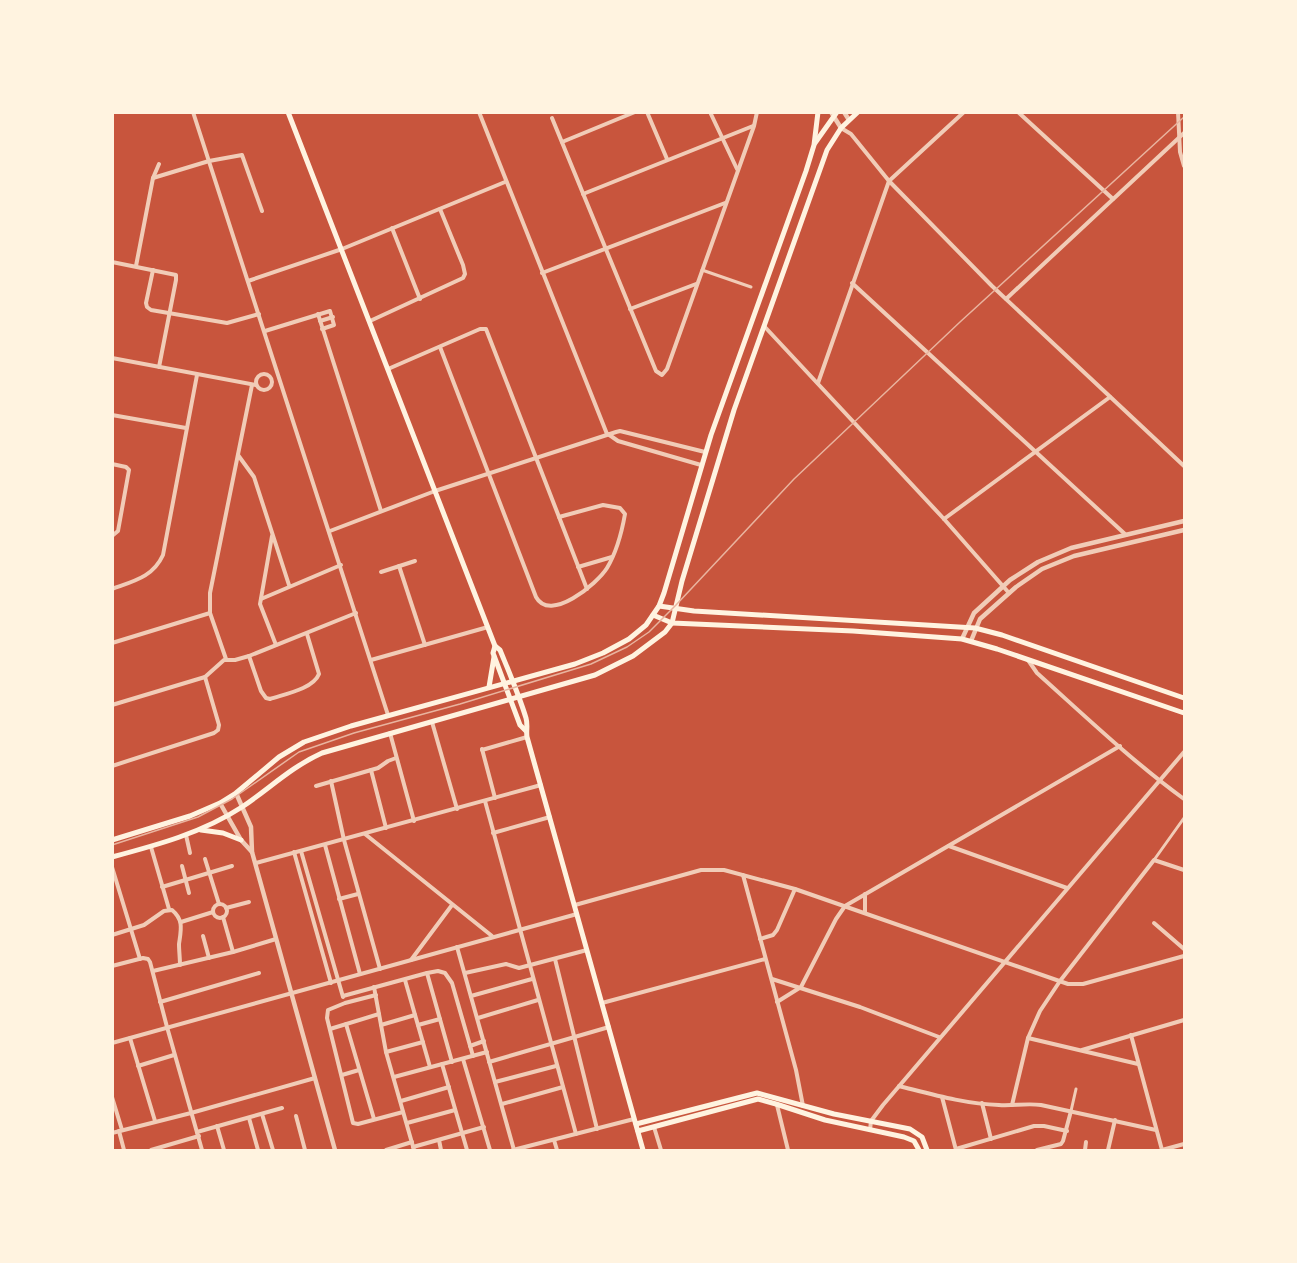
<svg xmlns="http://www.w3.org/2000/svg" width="1297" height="1263" font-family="Commissioner,sans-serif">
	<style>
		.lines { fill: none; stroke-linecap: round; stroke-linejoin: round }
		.pedestrian { stroke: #f1ccb7; stroke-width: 3 }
		.minor { stroke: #f1ccb7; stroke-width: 4 }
		.tertiary { stroke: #f1ccb7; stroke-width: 4.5 }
		.secondary { stroke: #fff3e0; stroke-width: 5 }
		.tram { stroke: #e9b49f; stroke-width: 1.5 }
	</style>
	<rect width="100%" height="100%" fill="#c8553d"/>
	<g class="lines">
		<g class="pedestrian">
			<path d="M702 270 751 287"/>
			<path d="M1154 860 1184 818"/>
			<path d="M1071 1111 1076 1089"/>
		</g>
		<g class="minor">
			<path d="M193 112 388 715"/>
			<path d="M479 112 607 434"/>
			<path d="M647 112 667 159"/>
			<path d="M710 112 737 169"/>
			<path d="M1018 112 1113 199"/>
			<path d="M1178 112 1180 152 1184 166"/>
			<path d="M552 118 656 371 662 375 667 369 754 126 757 112"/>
			<path d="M841 128 851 134 889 181 992 286 1184 466"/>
			<path d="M562 142 635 112"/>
			<path d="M153 178 209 161 242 155 262 211"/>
			<path d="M583 194 753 126"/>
			<path d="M392 228 420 299"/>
			<path d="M112 262 176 275V280L159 367"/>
			<path d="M136 266 153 178 159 164"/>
			<path d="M153 270 146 303 147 307 151 310 227 323 259 314"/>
			<path d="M542 273 725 203"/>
			<path d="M248 281 342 249 505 182"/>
			<path d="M852 283 1126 535"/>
			<path d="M1006 299 1184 133"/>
			<path d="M630 309 696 284"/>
			<path d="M318 314 381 511"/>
			<path d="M320 321 333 317"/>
			<path d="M370 321 463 278 465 274 463 265 440 209"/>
			<path d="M764 326 944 519 1009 593"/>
			<path d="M265 331 330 311 334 325 322 329"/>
			<path d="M440 347 536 597C550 623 597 584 607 568 616 553 622 531 625 514L620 508 603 505 559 517"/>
			<path d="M112 358 256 385"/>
			<path d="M388 369 480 329H486L587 589"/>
			<circle cx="264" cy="382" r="8"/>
			<path d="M818 383 889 181 964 112"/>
			<path d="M112 415 186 428"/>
			<path d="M608 434 618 441 701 465"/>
			<path d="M238 455 254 477 289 585"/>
			<path d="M112 464 126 467 129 470 118 531 112 536"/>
			<path d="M944 519 1110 397"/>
			<path d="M330 531 435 491 616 432 620 431 705 452"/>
			<path d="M272 536 260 604 276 645"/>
			<path d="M399 566 425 645"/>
			<path d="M578 567 612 557"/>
			<path d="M381 572 415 561"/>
			<path d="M112 589C134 581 153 577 163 555L197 375"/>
			<path d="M261 599 341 565"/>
			<path d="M112 643 210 613"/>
			<path d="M249 656 261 691 266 698 270 699C285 694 313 689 319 674L307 634"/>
			<path d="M226 659 210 613V593L252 385"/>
			<path d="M371 660 488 627"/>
			<path d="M1028 660 1037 673C1085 716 1132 761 1184 799"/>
			<path d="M112 705 205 677 224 660H235L249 656 356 613"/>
			<path d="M432 722 457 809"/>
			<path d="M390 733 414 821"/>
			<path d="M482 749 495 798"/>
			<path d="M482 750 527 737"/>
			<path d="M112 766 214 733 218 730 219 725 205 677"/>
			<path d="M371 770 386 828"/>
			<path d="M331 781 344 840 380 969"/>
			<path d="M316 786 378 768 388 761 396 758"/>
			<path d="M485 801 576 1134"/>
			<path d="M493 833 550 817"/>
			<path d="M365 834 492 936"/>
			<path d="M186 835 190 853"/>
			<path d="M325 845 360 974"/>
			<path d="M949 846 1067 888"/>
			<path d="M151 847 169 909"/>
			<path d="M301 851 343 997"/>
			<path d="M294 852 331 983"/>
			<path d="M205 859 219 904"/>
			<path d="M256 863 541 785"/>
			<path d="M182 866 189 893"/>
			<path d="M112 867 140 959"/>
			<path d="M743 875 796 1070 803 1106"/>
			<path d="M162 887 232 866"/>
			<path d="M865 894V913"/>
			<path d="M339 899 358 894"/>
			<circle cx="220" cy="911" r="7"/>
			<path d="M575 905 701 870H724L795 889 1068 984H1083L1184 956"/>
			<path d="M226 908 249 902"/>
			<path d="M223 917 233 952"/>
			<path d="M181 922 213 912"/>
			<path d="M1154 923 1184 949"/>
			<path d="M112 935 144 925 164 911 172 910C184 920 181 930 179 944 179 951 180 958 180 965"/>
			<path d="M203 936 209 958"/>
			<path d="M760 939 773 935 777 930 795 889"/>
			<path d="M457 947 514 1150"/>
			<path d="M555 959 597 1129"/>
			<path d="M411 960 452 905"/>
			<path d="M112 966 143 958 148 959 150 962 167 1027 202 1150"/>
			<path d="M153 971 233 952 276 939"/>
			<path d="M427 973 452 1062"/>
			<path d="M465 973 506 964 519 968 587 950"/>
			<path d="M772 979 860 1007 939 1037"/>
			<path d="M405 980 430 1067"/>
			<path d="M374 987 386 1052 414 1150"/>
			<path d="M376 995 345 1003 328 1010 327 1018 353 1123 358 1124 403 1112"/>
			<path d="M343 996 427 973 438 971 445 973 452 983 473 1056"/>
			<path d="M471 996 532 979"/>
			<path d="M160 1002 259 973"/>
			<path d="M777 1002 801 987 836 919 845 906 1120 746"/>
			<path d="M602 1003 765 959"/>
			<path d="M478 1018 538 1000"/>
			<path d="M346 1024 374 1119"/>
			<path d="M381 1025 415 1015"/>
			<path d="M418 1025 440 1019"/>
			<path d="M330 1029 379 1014"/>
			<path d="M1131 1035 1162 1150"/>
			<path d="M130 1038 155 1121"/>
			<path d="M1028 1038 1138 1064"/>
			<path d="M112 1043 577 914"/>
			<path d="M470 1046 484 1041"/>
			<path d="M1082 1050 1184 1020"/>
			<path d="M386 1052 423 1042"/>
			<path d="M463 1059 490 1150"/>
			<path d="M489 1062 609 1027"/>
			<path d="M442 1064 467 1150"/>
			<path d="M138 1066 174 1055"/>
			<path d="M342 1075 359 1070"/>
			<path d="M394 1077 487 1052"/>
			<path d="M495 1082 556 1066"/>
			<path d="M899 1086C931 1094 965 1104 999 1105 1013 1106 1027 1103 1041 1105L1156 1130"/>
			<path d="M112 1097 122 1130"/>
			<path d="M942 1097 956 1150"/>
			<path d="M401 1101 449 1087"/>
			<path d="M982 1103 991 1139"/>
			<path d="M502 1104 563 1087"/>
			<path d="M777 1105 788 1150"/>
			<path d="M1012 1105 1028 1038 1040 1011 1060 981 1154 860 1184 870"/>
			<path d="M262 1114 273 1150"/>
			<path d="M296 1116 305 1150"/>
			<path d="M249 1118 258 1150"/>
			<path d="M407 1123 455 1110"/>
			<path d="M217 1126 224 1150"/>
			<path d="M654 1127 661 1150"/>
			<path d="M870 1130 871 1121 883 1105 1184 752"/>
			<path d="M119 1131 124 1150"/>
			<path d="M197 1132 282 1108"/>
			<path d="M112 1133 191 1113 315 1078"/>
			<path d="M439 1140 441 1150"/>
			<path d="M554 1140 557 1150"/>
			<path d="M413 1147 484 1127"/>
			<path d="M956 1149 1034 1126H1044L1067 1131"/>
			<path d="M151 1150 199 1136"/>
			<path d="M386 1150 412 1142"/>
			<path d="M513 1150 634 1119"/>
			<path d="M1037 1150 1061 1144 1063 1141 1071 1111"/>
			<path d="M1085 1150 1086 1142"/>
			<path d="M1108 1150 1115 1120"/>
			<path d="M1162 1150 1184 1144"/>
		</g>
		<g class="tertiary">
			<path d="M831 112 841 128"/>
			<path d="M844 112 849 120"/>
			<path d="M962 639 974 613 1010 580 1038 562 1071 548 1184 521"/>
			<path d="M971 641 980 619 1016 587 1042 569 1074 556 1184 530"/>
			<path d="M236 793 251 827 252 852 335 1150"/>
			<path d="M220 803 241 840 252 852"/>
		</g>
		<g class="secondary">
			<path d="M288 112 495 646 500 650C509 672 519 695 526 718 528 725 526 731 527 737L643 1150"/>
			<path d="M815 143 837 112"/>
			<path d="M659 606 694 611 975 628 1002 635 1184 698"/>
			<path d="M653 615 672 623 853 631 962 639 997 649 1184 713"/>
			<path d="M495 646 493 653 520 725 526 731"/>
			<path d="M489 687 494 657"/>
			<path d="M201 830 223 833 241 840"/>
			<path d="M112 840 190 816 220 803 236 793 279 757 304 742 351 726 575 664 603 653 629 639 646 625 659 606 664 593 711 435 806 171 814 145 818 112"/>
			<path d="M112 857C157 845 202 833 242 807 269 789 291 767 322 753L595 675 633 656 665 632 672 623 682 581 734 410 827 150 841 128 858 112"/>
			<path d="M636 1124 757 1093 834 1114 910 1129 922 1137 927 1150"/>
			<path d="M638 1131 758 1099 776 1104 825 1120 904 1137 914 1141 919 1150"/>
		</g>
		<path class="tram" d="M112 845 198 817 232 799 299 752 354 733 460 704 591 664 627 647 649 632 676 605 794 479 960 322 1184 117"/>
	</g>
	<rect width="1297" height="1263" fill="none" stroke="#fff3e0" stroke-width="228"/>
</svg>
